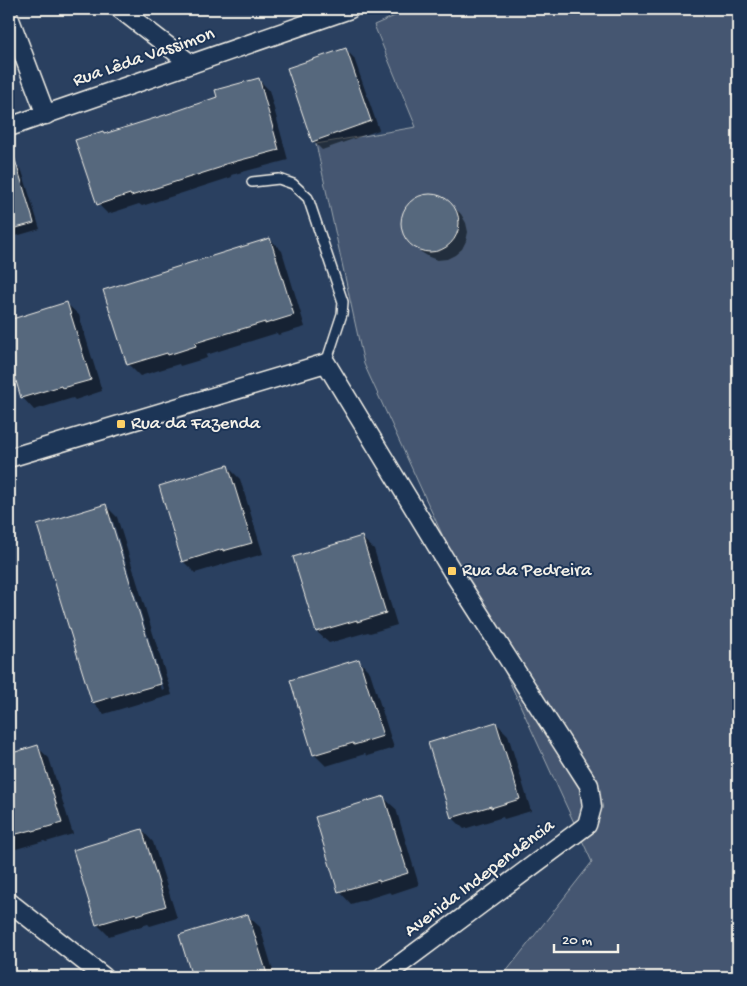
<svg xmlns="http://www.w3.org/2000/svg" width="747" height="986" font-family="'Gochi Hand',sans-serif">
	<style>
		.green { fill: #445771; stroke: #9ca4ac }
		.shadow { fill: #0007; fill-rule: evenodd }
		.building { fill: #56677d; stroke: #f4f1e8 }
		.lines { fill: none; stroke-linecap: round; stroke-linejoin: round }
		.service-casing { stroke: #f4f1e8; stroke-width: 12 }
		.minor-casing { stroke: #f4f1e8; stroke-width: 21 }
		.service { stroke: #1d3557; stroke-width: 9 }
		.minor { stroke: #1d3557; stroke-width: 18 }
		.poi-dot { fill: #ffd166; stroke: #1d3557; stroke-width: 2 }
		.labels { text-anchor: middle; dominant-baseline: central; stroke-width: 4; stroke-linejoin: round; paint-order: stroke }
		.street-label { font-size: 19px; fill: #f4f1e8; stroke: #1d3557 }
		.poi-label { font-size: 19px; fill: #f4f1e8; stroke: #1d3557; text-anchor: start }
	</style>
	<rect width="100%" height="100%" fill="#2a4060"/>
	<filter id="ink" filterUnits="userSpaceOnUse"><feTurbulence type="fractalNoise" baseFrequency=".02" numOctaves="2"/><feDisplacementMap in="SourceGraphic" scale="10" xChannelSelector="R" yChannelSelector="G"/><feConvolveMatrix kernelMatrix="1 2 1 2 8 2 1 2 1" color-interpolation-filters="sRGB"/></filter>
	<g filter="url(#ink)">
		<path class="green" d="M411 9H738V977H502L592 862 364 364 316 144 416 127 374 25Z"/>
		<g class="shadow">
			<path d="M345 49 354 58 379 130 322 150 313 141Z"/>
			<path d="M259 80 269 90 288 160 231 175 232 177 142 206 139 204 108 214 98 204 103 132 105 135 218 98Z"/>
			<path d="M16 165 22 171 40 229 9 238V167Z"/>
			<path d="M427 195H435L444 199 461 214 466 223 468 232 466 241 462 249 455 255 447 259 437 260 429 257 421 252 406 236 403 227V219L406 210 411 203 418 198Z"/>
			<path d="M270 239 282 251 305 327 278 335 277 333 206 355 207 358 180 366 179 364 140 376 128 364Z"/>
			<path d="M67 304 79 315 102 391 75 400 73 398 34 410 23 398 9 353V322Z"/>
			<path d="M228 467 240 479 263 554 236 562 235 561 195 573 183 561Z"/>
			<path d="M106 506 117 517 172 695 145 703 144 702 104 714 93 702ZM109 518H112L164 689 162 690Z"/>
			<path d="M362 538 374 549 397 625 370 633 368 632 329 643 317 632 295 558Z"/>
			<path d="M358 660 370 672 394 748 367 756 365 754 326 766 314 754Z"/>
			<path d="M496 723 508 735 531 811 504 819 503 817 464 829 452 817Z"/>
			<path d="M37 747 49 758 73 834 46 842 44 841 9 851V755Z"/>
			<path d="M384 798 396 809 419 885 392 894 390 892 351 904 340 892 317 818Z"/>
			<path d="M142 830 153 842 177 918 150 926 148 924 109 936 97 924Z"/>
			<path d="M248 916 260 927 275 977H193L181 936Z"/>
		</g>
		<g class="building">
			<path d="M346 48 371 121 312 142 287 68Z"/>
			<path d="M259 78 279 150 222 165V167L131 196 130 194 97 205 75 140 103 131 104 134 168 114 217 97 215 90Z"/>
			<path d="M9 153H13L34 223 9 230Z"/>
			<circle cx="430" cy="223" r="29"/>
			<path d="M270 238 294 315 265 324V322L195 343 196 346 168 355 167 353 127 365 103 290Z"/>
			<path d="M67 302 91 380 62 388 61 386 21 398 9 357V320Z"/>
			<path d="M228 465 252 543 223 551V549L182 562 159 486Z"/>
			<path d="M106 504 161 684 132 692V691L92 703 37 525Z"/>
			<path d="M362 536 386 613 357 622V620L316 632 293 557Z"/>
			<path d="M359 659 383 736 354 745 353 743 313 755 290 680Z"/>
			<path d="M496 722 520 799 491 808V806L451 818 428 743Z"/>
			<path d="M38 745 62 823 33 831 32 830 9 836V754Z"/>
			<path d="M384 796 408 873 379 882V880L338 892 315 817Z"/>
			<path d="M142 829 166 906 137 915 136 913 96 925 73 850Z"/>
			<path d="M248 914 268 977H192L179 935Z"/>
		</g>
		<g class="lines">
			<defs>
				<path id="service" d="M252 182 279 179 293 184 308 198 343 302 342 314 326 363"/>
				<g id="minor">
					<path d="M120 9 191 64"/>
					<path d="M9 17 46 115"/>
					<path d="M9 127 350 9"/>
					<path d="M9 458 326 363 452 571 589 785 592 807 587 825 383 977"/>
					<path d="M9 902 104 977"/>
				</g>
			</defs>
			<use href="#service" class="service-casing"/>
			<use href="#minor" class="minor-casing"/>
			<use href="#service" class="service"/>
			<use href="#minor" class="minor"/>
		</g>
	</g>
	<g class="poi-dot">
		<rect x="116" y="419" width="10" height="10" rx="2.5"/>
		<rect x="447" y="566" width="10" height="10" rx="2.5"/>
	</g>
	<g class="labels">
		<g class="street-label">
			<text transform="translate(144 58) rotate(-19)">Rua Lêda Vassimon</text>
			<text transform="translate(480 879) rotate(-37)">Avenida Independência</text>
		</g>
		<g class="poi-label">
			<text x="131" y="424">Rua da Fazenda</text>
			<text x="462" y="571">Rua da Pedreira</text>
		</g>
	</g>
	<rect width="747" height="986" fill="none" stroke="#1d3557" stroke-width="30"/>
	<rect x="15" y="15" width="717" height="956" fill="none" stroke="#f4f1e8" stroke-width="2" filter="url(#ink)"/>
	<path d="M554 944v8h64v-8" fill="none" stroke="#f4f1e8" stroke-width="2.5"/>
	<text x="562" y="944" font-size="15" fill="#f4f1e8" stroke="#1d3557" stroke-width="4" paint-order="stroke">20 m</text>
</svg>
